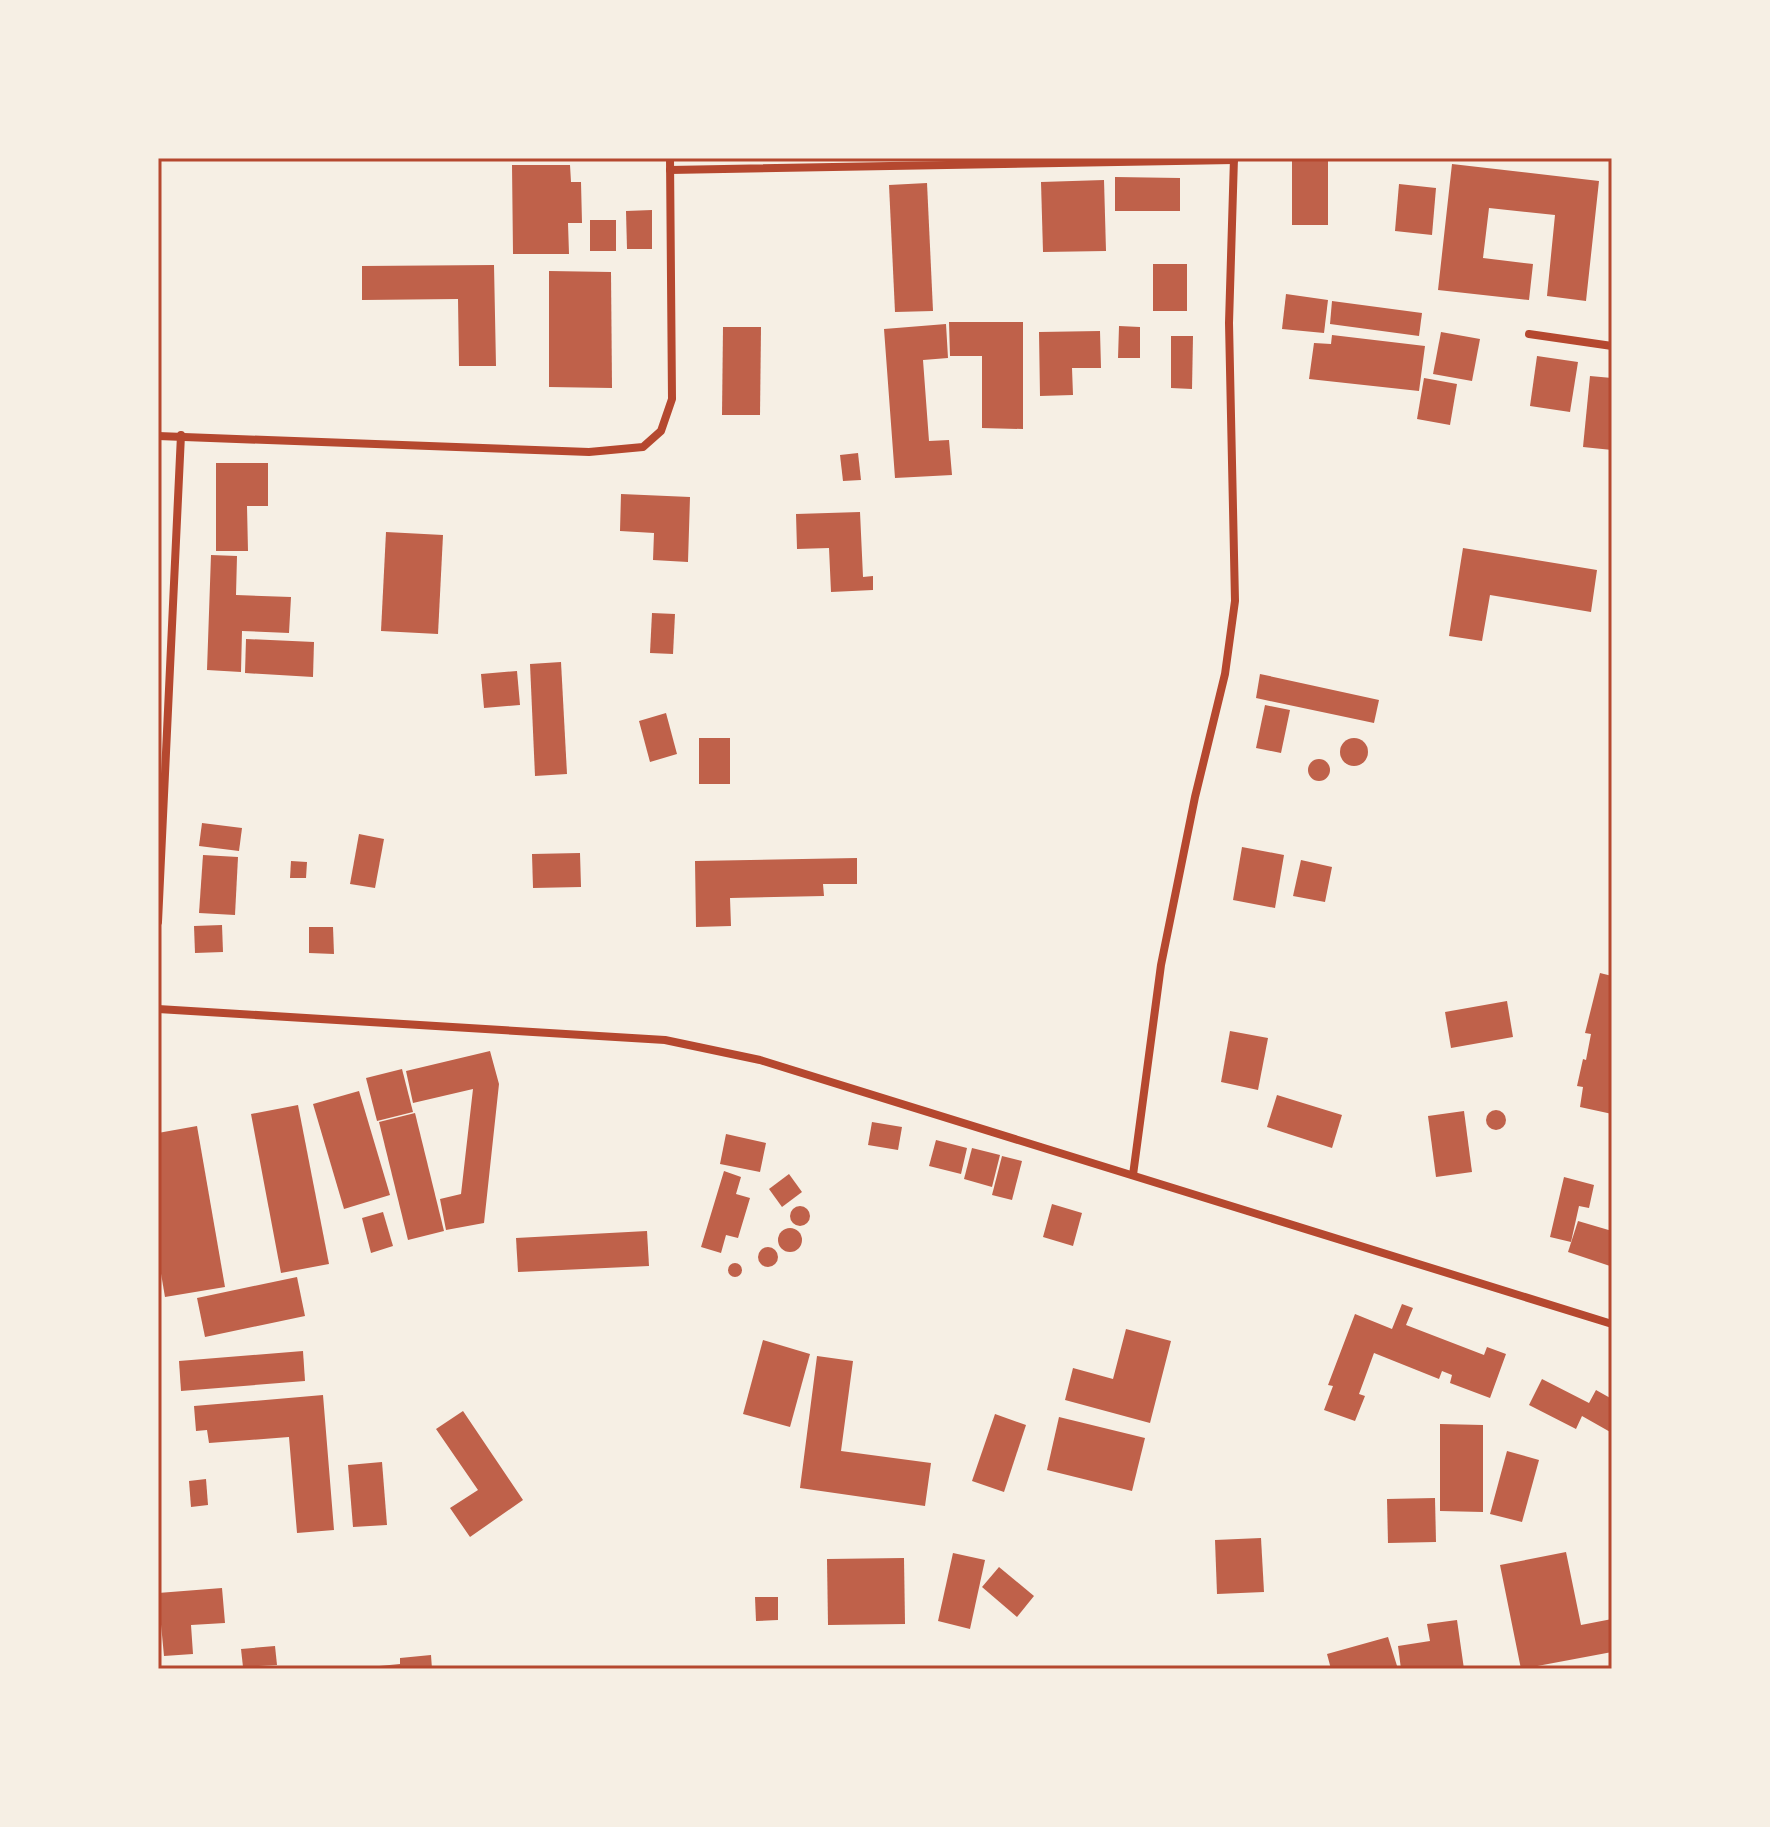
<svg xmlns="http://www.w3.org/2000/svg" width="1770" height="1827" font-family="Ubuntu,sans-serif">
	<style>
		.building { fill: #bf614a }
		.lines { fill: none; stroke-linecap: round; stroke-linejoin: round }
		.minor { stroke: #b5482f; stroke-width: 8 }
		.neatline { fill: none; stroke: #b5482f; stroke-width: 3 }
	</style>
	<rect width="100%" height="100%" fill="#f6efe4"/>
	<g class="building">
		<rect x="1292" y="158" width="36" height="67"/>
		<path d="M1452 164 1599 181 1586 301 1547 296 1555 215 1489 208 1483 258 1533 264 1529 300 1438 290Z"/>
		<path d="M512 165H570L571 182H581L582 223H568L569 254H513Z"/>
		<path d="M1115 177 1180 178V211H1115Z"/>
		<path d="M1104 180 1106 251 1043 252 1041 182Z"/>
		<path d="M927 183 933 311 895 312 889 185Z"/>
		<path d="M1399 184 1436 188 1432 235 1395 231Z"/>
		<path d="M652 210V249H627L626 211Z"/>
		<rect x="590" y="220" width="26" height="31"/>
		<rect x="1153" y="264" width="34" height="47"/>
		<path d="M494 265 496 366H459L458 299 362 300V266Z"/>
		<path d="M549 271 611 272 612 388 549 387Z"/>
		<path d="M1286 294 1328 300 1324 333 1282 329Z"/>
		<path d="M1332 301 1422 313 1419 336 1330 324Z"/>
		<path d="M949 322H1023V429L982 428V356H950Z"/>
		<path d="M946 324 948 358 923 360 929 441 949 440 952 475 895 478 884 329Z"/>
		<path d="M1119 326 1140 327V358H1118Z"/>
		<path d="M723 327H761L760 415H722Z"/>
		<path d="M1100 331 1101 368H1072L1073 395 1040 396 1039 332Z"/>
		<path d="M1441 332 1480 339 1472 381 1433 374Z"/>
		<path d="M1332 335 1425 346 1419 391 1309 379 1314 343 1331 344Z"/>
		<path d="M1171 336H1193L1192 389 1171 388Z"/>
		<path d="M1537 356 1578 362 1570 412 1530 406Z"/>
		<path d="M1590 376 1612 378V450L1583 447Z"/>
		<path d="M1424 378 1457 384 1450 425 1417 419Z"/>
		<path d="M858 453 861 480 843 481 840 455Z"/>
		<path d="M216 463H268V506H247L248 551H216Z"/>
		<path d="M621 494 690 497 688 562 653 560 654 533 620 531Z"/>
		<path d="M860 512 863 577 873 576V590L831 592 829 548 797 549 796 514Z"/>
		<path d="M386 532 443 535 438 634 381 631Z"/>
		<path d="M1463 548 1597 570 1591 612 1490 595 1482 641 1449 636Z"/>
		<path d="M211 555 237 556 236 595 291 597 289 633 242 631 241 672 207 670Z"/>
		<path d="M652 613 675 614 673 654 650 653Z"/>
		<path d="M246 639 314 642 313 677 245 673Z"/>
		<path d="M561 662 567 774 535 776 530 664Z"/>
		<path d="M517 671 520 705 484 708 481 674Z"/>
		<path d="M1260 674 1379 700 1374 723 1256 698Z"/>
		<path d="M1265 705 1290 710 1281 753 1256 748Z"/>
		<path d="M666 713 677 754 650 762 639 721Z"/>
		<circle cx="1354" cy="752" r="14"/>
		<rect x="699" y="738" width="31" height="46"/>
		<circle cx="1319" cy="770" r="11"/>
		<path d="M202 823 242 828 239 851 199 846Z"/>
		<path d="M359 834 384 839 375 888 350 884Z"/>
		<path d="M1242 847 1284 855 1275 908 1233 900Z"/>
		<path d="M580 853 581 887 533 888 532 854Z"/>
		<path d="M203 855 238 857 235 915 199 913Z"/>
		<path d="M857 858V884H823L824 896 730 898 731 926 696 927 695 861Z"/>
		<path d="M1301 860 1332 867 1325 902 1293 896Z"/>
		<path d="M291 861 307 862 306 878H290Z"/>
		<path d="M222 925 223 952 195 953 194 926Z"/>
		<path d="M309 927H333L334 954 309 953Z"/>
		<path d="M1600 973 1612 976V1114L1580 1107 1583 1087 1577 1086 1583 1059 1586 1060 1591 1034 1585 1033Z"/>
		<path d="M1507 1001 1513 1037 1451 1048 1445 1012Z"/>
		<path d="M1230 1031 1268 1038 1258 1090 1221 1082Z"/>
		<path d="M490 1051 499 1084 484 1223 446 1230 440 1199 461 1194 473 1089 413 1103 406 1071Z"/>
		<path d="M402 1069 413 1112 377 1121 366 1078Z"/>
		<path d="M359 1091 390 1195 344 1209 313 1104Z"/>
		<path d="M1277 1095 1342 1115 1332 1148 1267 1127Z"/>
		<path d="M298 1105 329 1264 281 1273 251 1114Z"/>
		<circle cx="1496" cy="1120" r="10"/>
		<path d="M1464 1111 1472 1172 1436 1177 1428 1116Z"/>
		<path d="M415 1113 444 1231 408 1240 379 1122Z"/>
		<path d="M872 1122 902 1127 898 1150 868 1145Z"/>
		<path d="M197 1126 225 1287 165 1297 158 1256V1133Z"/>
		<path d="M726 1134 766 1143 760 1172 720 1164Z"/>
		<path d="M936 1140 967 1148 961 1174 929 1166Z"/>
		<path d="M972 1148 1000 1155 992 1187 964 1179Z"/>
		<path d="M1002 1156 1022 1161 1012 1200 992 1195Z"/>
		<path d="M724 1171 741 1177 736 1194 750 1198 738 1238 726 1235 721 1253 701 1247Z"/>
		<path d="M789 1174 802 1192 782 1207 769 1189Z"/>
		<path d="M1564 1177 1594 1185 1589 1208 1579 1206 1571 1242 1550 1237Z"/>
		<path d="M1052 1204 1082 1213 1073 1246 1043 1237Z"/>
		<circle cx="800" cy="1216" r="10"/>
		<path d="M383 1212 393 1246 371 1253 362 1218Z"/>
		<path d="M1578 1221 1612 1231 1610 1266 1568 1252Z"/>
		<circle cx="790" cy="1240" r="12"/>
		<path d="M647 1231 649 1266 518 1272 516 1238Z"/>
		<circle cx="768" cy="1257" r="10"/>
		<circle cx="735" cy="1270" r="7"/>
		<path d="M297 1277 305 1316 205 1337 197 1298Z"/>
		<path d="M1402 1304 1413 1308 1406 1325 1484 1355 1487 1347 1506 1354 1490 1398 1450 1383 1452 1375 1442 1371 1439 1379 1374 1353 1359 1394 1365 1396 1355 1421 1324 1410 1333 1386 1328 1385 1355 1314 1392 1329Z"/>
		<path d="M1126 1329 1171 1341 1150 1423 1065 1400 1073 1368 1113 1379Z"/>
		<path d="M763 1340 810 1354 790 1427 743 1414Z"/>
		<path d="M303 1351 305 1381 181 1391 179 1361Z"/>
		<path d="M817 1356 853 1361 841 1451 931 1463 925 1506 800 1488Z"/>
		<path d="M1542 1379 1589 1403 1596 1390 1612 1399V1433L1582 1416 1576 1429 1529 1405Z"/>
		<path d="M323 1395 334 1530 297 1533 289 1437 209 1443 207 1430 196 1431 194 1406Z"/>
		<path d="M463 1411 523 1500 470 1537 450 1508 478 1490 436 1429Z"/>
		<path d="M995 1414 1026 1425 1004 1492 972 1481Z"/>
		<path d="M1059 1417 1145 1438 1132 1491 1047 1470Z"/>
		<path d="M1440 1424 1483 1425V1512L1440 1511Z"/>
		<path d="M1507 1451 1539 1460 1522 1522 1490 1514Z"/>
		<path d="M382 1462 387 1525 353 1527 348 1465Z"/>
		<path d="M206 1479 208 1505 191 1507 189 1481Z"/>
		<path d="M1435 1498 1436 1542 1388 1543 1387 1499Z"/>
		<path d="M1261 1538 1264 1592 1217 1594 1215 1540Z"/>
		<path d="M1566 1552 1581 1625 1612 1619V1652L1521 1669 1500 1565Z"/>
		<path d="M953 1553 985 1560 970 1629 938 1621Z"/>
		<path d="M904 1558 905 1624 828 1625 827 1559Z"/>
		<path d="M999 1567 1034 1596 1017 1617 982 1587Z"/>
		<path d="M222 1588 225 1623 191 1625 193 1654 164 1656 158 1593Z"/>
		<path d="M755 1597H778V1620L756 1621Z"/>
		<path d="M1457 1620 1464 1669H1401L1398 1646 1430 1641 1427 1624Z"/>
		<path d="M1388 1637 1398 1669H1382L1381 1667 1331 1669 1327 1654Z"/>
		<path d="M275 1646 277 1665 243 1667 241 1649Z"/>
		<path d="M431 1655 432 1669H369V1667L400 1664V1658Z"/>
	</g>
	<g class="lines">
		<g class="minor">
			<path d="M670 170 1234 160"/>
			<path d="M1529 334 1612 346"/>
			<path d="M158 436 589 452 643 447 661 431 672 399 670 158"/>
			<path d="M158 922 181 435"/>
			<path d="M158 1009 665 1040 760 1060 1612 1324"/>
			<path d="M1133 1175 1161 965 1195 797 1225 674 1235 601 1229 323 1234 158"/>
		</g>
	</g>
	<rect width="1770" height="1827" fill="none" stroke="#f6efe4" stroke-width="320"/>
	<rect x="160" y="160" width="1450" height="1507" class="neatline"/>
</svg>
